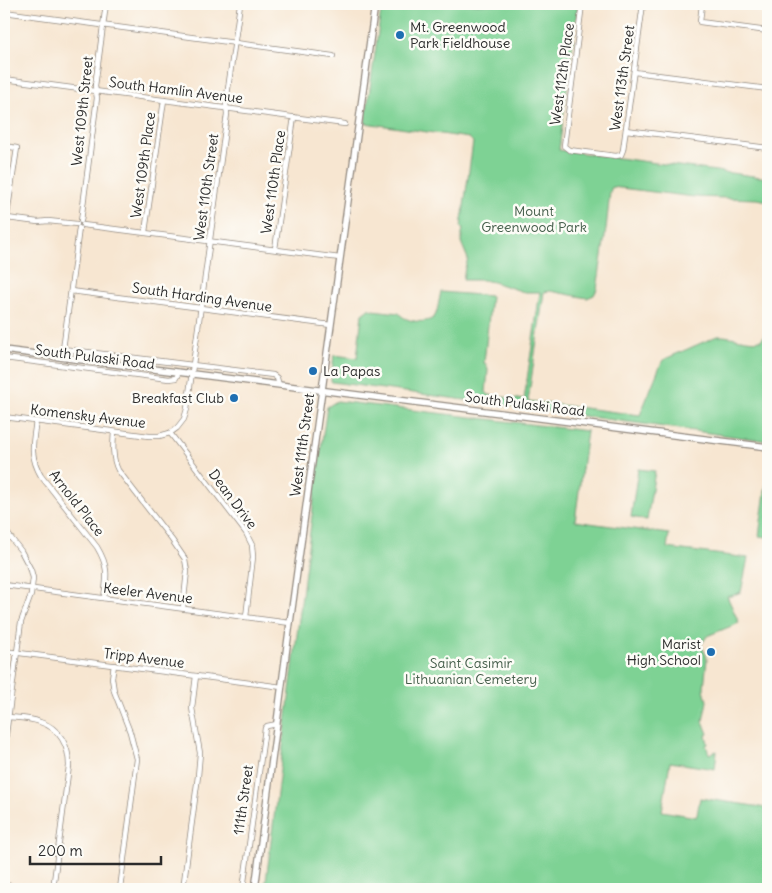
<svg xmlns="http://www.w3.org/2000/svg" width="772" height="893" font-family="Delius,sans-serif">
	<style>
		.green { fill: #7ed294; stroke: #547e60 }
		.lines { fill: none; stroke-linecap: round; stroke-linejoin: round }
		.minor-casing { stroke: #91887e; stroke-width: 6 }
		.major-casing { stroke: #91887e; stroke-width: 8 }
		.minor { stroke: #fff; stroke-width: 4.5 }
		.major { stroke: #fff; stroke-width: 5.5 }
		.poi-dot { fill: #1f6fb2; stroke: #fdfcf7; stroke-width: 2 }
		.labels { text-anchor: middle; dominant-baseline: central; stroke-width: 5; stroke-linejoin: round; paint-order: stroke }
		.poi-label { font-size: 14px; fill: #2b2b2b; stroke: #fdfcf7; text-anchor: start }
		.street-label { font-size: 14px; fill: #2b2b2b; stroke: #fdfcf7 }
		.park-label { font-size: 14px; fill: #445d4a; stroke: #fdfcf7 }
	</style>
	<rect width="100%" height="100%" fill="#fdfcf7"/>
	<filter id="ink" filterUnits="userSpaceOnUse"><feTurbulence type="fractalNoise" baseFrequency=".02" numOctaves="2"/><feDisplacementMap in="SourceGraphic" scale="10" xChannelSelector="R" yChannelSelector="G"/><feConvolveMatrix kernelMatrix="1 2 1 2 8 2 1 2 1" color-interpolation-filters="sRGB"/></filter>
	<filter id="wash" filterUnits="userSpaceOnUse"><feTurbulence type="fractalNoise" baseFrequency=".0096" numOctaves="4" result="noise"/><feDisplacementMap in="SourceGraphic" scale="20" xChannelSelector="R" yChannelSelector="G"/><feGaussianBlur stdDeviation="1.12" result="paint"/><feColorMatrix in="noise" values="0 0 0 0 0 0 0 0 0 0 0 0 0 0 0 0 0 1.4 0 .05"/><feComposite in="paint" operator="in"/></filter>
	<g filter="url(#wash)">
		<rect width="100%" height="100%" fill="#f7e6d1"/>
		<g class="green">
			<path d="M382 4H578L559 150 768 178V201L757 199 695 197 612 187 610 192 606 229 597 289 594 295 587 298 550 291 544 292 528 401 640 415 660 366 665 359 717 336C732 335 747 343 761 340L764 336 768 307V441L332 382 331 381 334 355 357 358 362 314 370 308 372 310 399 313C404 322 428 325 435 316 438 310 439 299 441 292L491 296 484 363 486 364 488 370 486 392 489 395 524 400 540 292H524L493 282 483 280H463L465 268 468 259 461 242 463 228 461 227 473 142 469 138 365 123Z"/>
			<path d="M337 401 587 431 575 521 669 534 667 548 748 558 741 592 731 596H727L739 623 707 636 701 645 706 655 707 659 704 687 705 694 707 701 703 721 708 734 706 735 708 744 706 745 709 754 717 751 715 769 670 762 662 811 696 817 697 815 700 798 768 808V889H265L318 468 327 407Z"/>
			<path d="M638 469 655 471 647 520 631 517Z"/>
			<path d="M766 485H768V537L759 536Z"/>
		</g>
	</g>
	<g filter="url(#ink)">
		<g class="lines">
			<defs>
				<g id="minor">
					<path d="M582 4 564 146 569 150 616 156 621 155 623 150 643 4"/>
					<path d="M702 4 700 22 768 31"/>
					<path d="M4 12 333 56"/>
					<path d="M634 72 768 89"/>
					<path d="M4 79 345 124"/>
					<path d="M626 130 768 148"/>
					<path d="M4 146 17 148 4 235"/>
					<path d="M7 218 38 222 48 221 77 224"/>
					<path d="M81 221 97 98 95 86 106 4"/>
					<path d="M83 225 340 258"/>
					<path d="M145 232 164 100"/>
					<path d="M275 249 294 117"/>
					<path d="M71 291 331 325"/>
					<path d="M63 349 273 375 277 378 279 385"/>
					<path d="M62 357 79 228"/>
					<path d="M4 358 169 379 176 378 179 372"/>
					<path d="M4 417 149 436H159L170 433 177 428 184 419 187 409 227 114 226 103 240 4"/>
					<path d="M36 421C33 443 29 455 41 476L97 547C109 567 107 576 104 598"/>
					<path d="M114 432C113 445 112 458 118 470L172 540 185 559 187 571 183 608"/>
					<path d="M170 433 246 533 252 545 253 557 246 617"/>
					<path d="M4 529 21 551 31 570 33 578 31 595 21 622 4 749"/>
					<path d="M4 585 290 623"/>
					<path d="M4 651 282 687"/>
					<path d="M114 665 112 678 114 691 130 732 137 759 120 889"/>
					<path d="M8 717C18 718 30 718 40 722 60 728 69 746 69 766L53 889"/>
					<path d="M4 885 34 889"/>
					<path d="M183 889 198 776 200 753 192 708 196 676"/>
					<path d="M243 889 265 728 267 726 277 724"/>
				</g>
				<g id="major">
					<path d="M4 350 768 447"/>
					<path d="M255 889 290 623 375 4"/>
				</g>
			</defs>
			<use href="#minor" class="minor-casing"/>
			<use href="#major" class="major-casing"/>
			<use href="#minor" class="minor"/>
			<use href="#major" class="major"/>
		</g>
	</g>
	<g class="poi-dot">
		<circle cx="400" cy="35" r="5"/>
		<circle cx="313" cy="371" r="5"/>
		<circle cx="234" cy="398" r="5"/>
		<circle cx="711" cy="652" r="5"/>
	</g>
	<g class="labels">
		<g class="poi-label">
			<text x="410" y="27">Mt. Greenwood<tspan x="410" dy="16">Park Fieldhouse</tspan></text>
			<text x="323" y="371">La Papas</text>
			<text x="224" y="398" text-anchor="end">Breakfast Club</text>
			<text x="701" y="644" text-anchor="end">Marist<tspan x="701" dy="16">High School</tspan></text>
		</g>
		<g class="street-label">
			<text transform="translate(562 74) rotate(-82)">West 112th Place</text>
			<text transform="translate(622 78) rotate(-82)">West 113th Street</text>
			<text transform="translate(176 90) rotate(7)">South Hamlin Avenue</text>
			<text transform="translate(82 111) rotate(-84)">West 109th Street</text>
			<text transform="translate(143 165) rotate(-82)">West 109th Place</text>
			<text transform="translate(273 182) rotate(-82)">West 110th Place</text>
			<text transform="translate(206 187) rotate(-82)">West 110th Street</text>
			<text transform="translate(202 297) rotate(8)">South Harding Avenue</text>
			<text transform="translate(95 357) rotate(7)">South Pulaski Road</text>
			<text transform="translate(525 404) rotate(7)">South Pulaski Road</text>
			<text transform="translate(88 416) rotate(7)">Komensky Avenue</text>
			<text transform="translate(302 445) rotate(-82)">West 111th Street</text>
			<text transform="translate(233 499) rotate(53)">Dean Drive</text>
			<text transform="translate(77 503) rotate(52)">Arnold Place</text>
			<text transform="translate(148 593) rotate(7)">Keeler Avenue</text>
			<text transform="translate(144 658) rotate(7)">Tripp Avenue</text>
			<text transform="translate(243 800) rotate(-82)">111th Street</text>
		</g>
		<g class="park-label">
			<text x="534" y="211">Mount<tspan x="534" dy="16">Greenwood Park</tspan></text>
			<text x="471" y="663">Saint Casimir<tspan x="471" dy="16">Lithuanian Cemetery</tspan></text>
		</g>
	</g>
	<rect width="772" height="893" fill="none" stroke="#fdfcf7" stroke-width="20"/>
	<path d="M30 856v8h131v-8" fill="none" stroke="#2b2b2b" stroke-width="2.5"/>
	<text x="38" y="856" font-size="15" fill="#2b2b2b" stroke="#fdfcf7" stroke-width="4" paint-order="stroke">200 m</text>
</svg>
